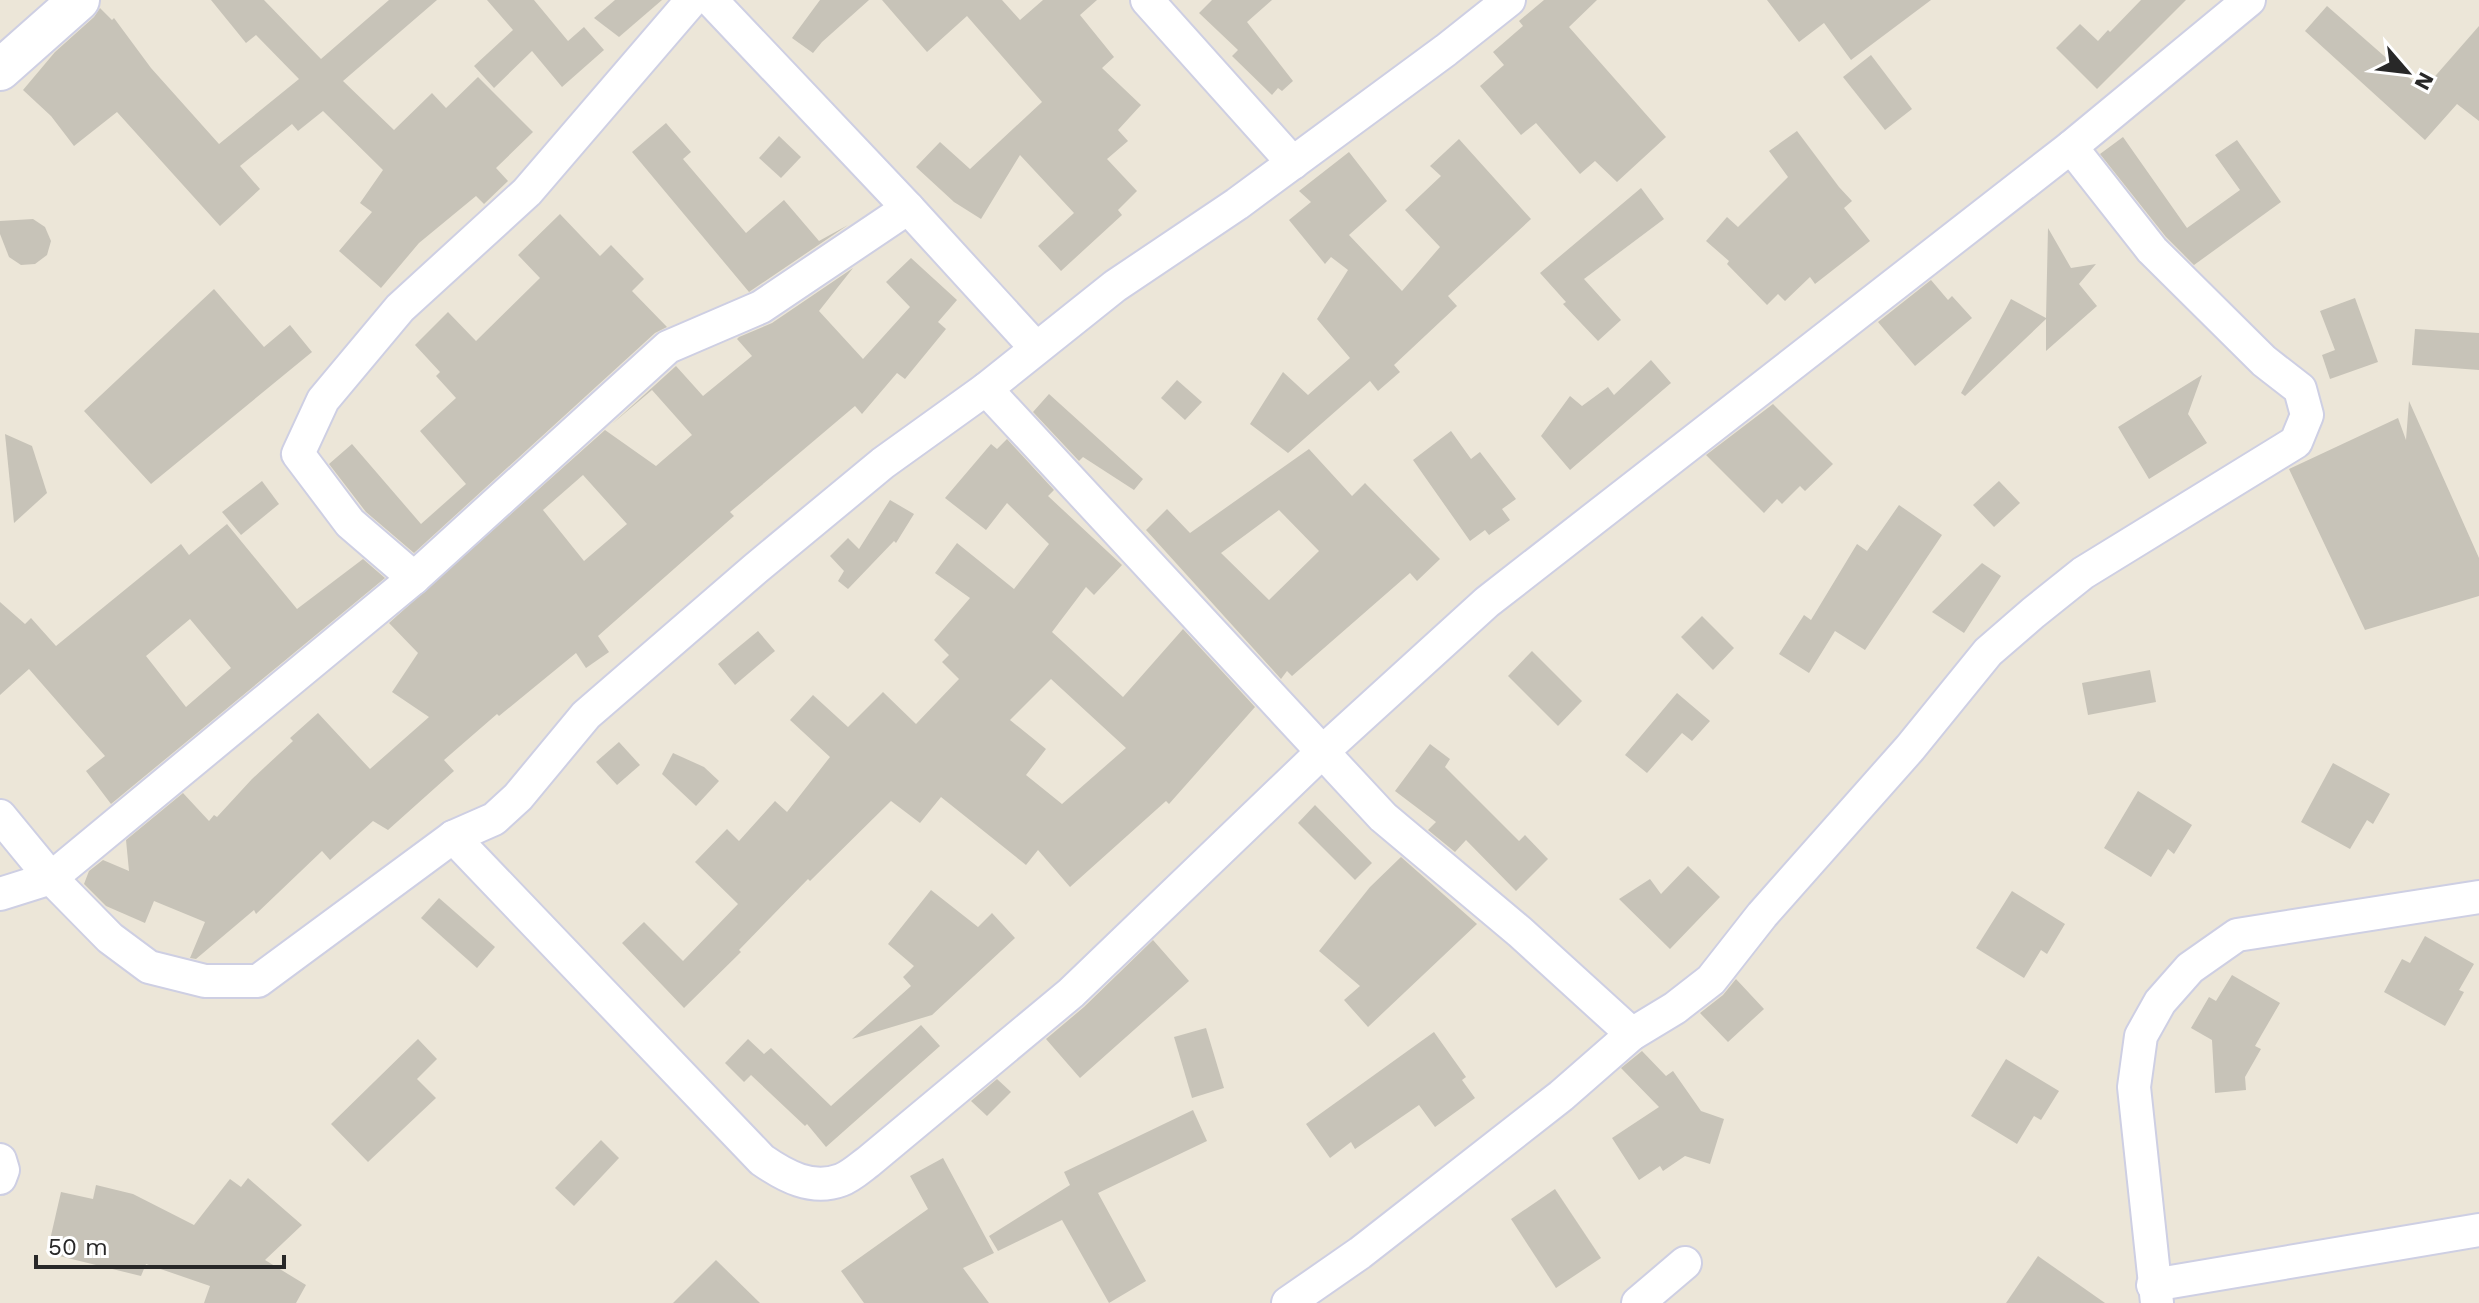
<svg xmlns="http://www.w3.org/2000/svg" width="2479" height="1303" font-family="'Work Sans',sans-serif">
	<style>
		.building { fill: #c7c3b8; fill-rule: evenodd }
		.lines { fill: none; stroke-linecap: round; stroke-linejoin: round }
		.minor-casing { stroke: #cecfe3; stroke-width: 36 }
		.tertiary-casing { stroke: #cecfe3; stroke-width: 44 }
		.minor { stroke: #fff; stroke-width: 32 }
		.tertiary { stroke: #fff; stroke-width: 40 }
	</style>
	<rect width="100%" height="100%" fill="#ece6d8"/>
	<g class="building">
		<path d="M211 0H264L321 59 389 0H437L343 81 394 130 432 93 446 108 478 77 533 132 496 168 508 181 484 204 476 196 419 243 381 288 339 251 372 212 360 203 383 170 323 111 298 131 292 124 240 166 260 189 220 226 117 112 74 146 51 116 23 90 55 52 94 17 100 8 112 20 114 18 151 68 219 144 299 79 256 35 246 43Z"/>
		<path d="M487 0H534L568 41 584 27 604 50 562 87 532 51 494 88 474 66 513 30Z"/>
		<path d="M615 0H662L619 37 594 18Z"/>
		<path d="M820 0H869L822 42 813 53 792 38Z"/>
		<path d="M882 0H1002L1020 20 1043 0H1097L1080 15 1114 57 1102 68 1141 105 1118 130 1128 141 1107 159 1137 191 1118 210 1122 215 1061 271 1038 246 1074 213 1020 155 981 219 954 202 916 167 940 142 970 169 1042 102 967 16 927 52Z"/>
		<path d="M1212 0H1272L1247 22 1293 81 1282 91 1278 88 1272 95 1232 56 1238 50 1199 13Z"/>
		<path d="M1544 0H1597L1569 27 1666 137 1617 182 1595 161 1580 174 1536 123 1521 135 1480 86 1504 65 1493 52 1523 26 1519 21Z"/>
		<path d="M1767 0H1931L1851 60 1824 23 1799 42Z"/>
		<path d="M2141 0H2186L2097 89 2056 48 2080 24 2098 41 2108 30 2110 32Z"/>
		<path d="M2327 6 2423 90 2479 26V121L2457 104 2425 140 2305 31Z"/>
		<path d="M1871 55 1912 109 1885 130 1843 77Z"/>
		<path d="M666 123 691 152 683 159 746 233 784 200 819 241 848 225 749 292 632 152Z"/>
		<path d="M1797 131 1839 187 1852 201 1844 208 1870 241 1815 284 1810 277 1785 301 1778 294 1767 305 1727 264 1729 261 1706 241 1727 217 1738 227 1788 177 1769 151Z"/>
		<path d="M779 136 801 157 781 178 759 158Z"/>
		<path d="M2123 137 2187 228 2240 190 2215 155 2237 140 2281 202 2194 265 2166 237 2100 154Z"/>
		<path d="M1459 139 1531 219 1448 296 1457 306 1394 365 1400 372 1378 391 1370 381 1288 453 1250 424 1283 372 1308 395 1350 358 1317 319 1348 270 1331 257 1325 264 1289 220 1311 202 1299 191 1349 152 1387 201 1349 235 1402 291 1440 247 1405 210 1441 176 1430 166Z"/>
		<path d="M1641 188 1664 219 1584 279 1621 320 1598 341 1563 304 1566 302 1540 273Z"/>
		<path d="M560 214 600 256 611 245 644 279 632 291 667 327 655 333 414 553 366 512 329 464 352 444 421 524 466 484 420 431 456 398 436 376 440 372 415 345 448 312 476 341 540 278 518 255Z"/>
		<path d="M33 219 45 227 51 241 47 255 35 264 21 265 9 257 0 234V221Z"/>
		<path d="M2048 228 2071 268 2096 264 2079 284 2097 306 2046 351V319L1965 396 1961 393 2011 299 2046 318Z"/>
		<path d="M911 258 957 300 938 322 946 329 905 379 897 373 862 414 855 406 730 512 734 516 598 636 609 652 586 668 576 653 499 716 497 714 444 760 454 771 388 830 373 821 330 860 322 851 256 914 254 910 196 959 190 958 205 922 154 901 145 923 106 906 84 884 89 871 103 860 129 871 126 840 183 793 209 821 214 815 217 817 252 779 293 741 290 738 318 713 370 769 429 717 392 692 418 653 389 623 605 430 656 466 692 435 652 390 612 424 676 366 703 396 752 356 737 339 739 337 772 323 853 268 819 311 863 359 910 307 886 282ZM583 475 627 524 584 561 543 510Z"/>
		<path d="M1931 280 1948 300 1952 296 1972 318 1915 366 1878 322Z"/>
		<path d="M214 289 264 347 290 325 312 352 151 484 84 411Z"/>
		<path d="M2355 298 2378 362 2330 379 2322 355 2335 350 2320 311Z"/>
		<path d="M2415 329 2479 333V370L2412 365Z"/>
		<path d="M1651 360 1671 383 1570 470 1541 436 1570 396 1582 406 1608 387 1614 395Z"/>
		<path d="M2202 375 2188 414 2207 443 2149 479 2118 427Z"/>
		<path d="M1177 380 1202 402 1185 420 1161 398Z"/>
		<path d="M1049 394 1143 479 1134 490 1083 457 1079 461 1033 412Z"/>
		<path d="M2409 401 2479 558V596L2365 630 2289 469 2398 418 2406 440Z"/>
		<path d="M1773 404 1833 464 1805 491 1800 486 1782 504 1777 499 1764 513 1706 455Z"/>
		<path d="M1451 431 1471 459 1480 452 1516 499 1502 509 1510 520 1489 535 1485 530 1470 541 1413 460Z"/>
		<path d="M5 434 32 446 47 493 14 523Z"/>
		<path d="M1007 439 1054 490 1048 496 1122 565 1094 595 1086 587 1052 632 1123 697 1183 629 1255 707 1169 804 1166 801 1070 887 1038 850 1026 865 941 797 920 823 891 801 810 881 808 879 739 950 741 952 684 1008 622 943 644 922 683 961 738 904 695 862 727 829 739 841 775 801 787 812 830 757 790 720 813 695 848 727 883 692 916 724 959 679 942 662 949 655 934 640 970 598 935 573 957 543 1014 589 1049 544 1007 503 986 530 945 498 991 444 997 449ZM1051 679 1126 748 1062 804 1026 775 1046 749 1010 720Z"/>
		<path d="M1309 449 1352 496 1365 483 1440 559 1417 581 1410 573 1292 676 1287 671 1281 679 1146 530 1167 509 1190 533ZM1279 510 1319 551 1269 600 1221 553Z"/>
		<path d="M262 481 279 504 241 535 222 512Z"/>
		<path d="M1999 481 2020 503 1994 527 1973 505Z"/>
		<path d="M890 500 914 514 896 543 894 541 848 589 838 581 844 571 830 556 848 538 859 549Z"/>
		<path d="M1899 505 1942 535 1865 650 1835 631 1809 673 1779 654 1804 615 1811 620 1857 544 1867 551Z"/>
		<path d="M227 524 297 609 363 559 385 578 111 804 86 771 105 756 29 669 0 695V602L25 624 31 618 56 646 181 544 189 555ZM190 619 231 668 186 707 146 656Z"/>
		<path d="M1982 563 2001 576 1964 633 1932 612Z"/>
		<path d="M1702 616 1734 648 1713 670 1681 637Z"/>
		<path d="M758 631 775 651 735 685 718 664Z"/>
		<path d="M1532 651 1582 701 1558 726 1508 676Z"/>
		<path d="M2150 670 2156 702 2088 715 2082 683Z"/>
		<path d="M1677 693 1710 721 1692 741 1682 733 1647 773 1625 755Z"/>
		<path d="M619 742 640 765 617 785 596 762Z"/>
		<path d="M1430 744 1450 759 1445 767 1519 841 1525 835 1548 859 1516 891 1466 840 1455 852 1428 830 1436 822 1395 791Z"/>
		<path d="M673 753 704 767 719 781 696 806 662 774Z"/>
		<path d="M2333 763 2390 794 2373 824 2367 820 2350 849 2301 822Z"/>
		<path d="M2138 791 2192 825 2174 854 2168 849 2151 877 2104 848Z"/>
		<path d="M1315 805 1372 863 1355 880 1298 823Z"/>
		<path d="M1401 857 1477 924 1368 1027 1344 1000 1360 986 1319 951 1370 887Z"/>
		<path d="M1688 866 1720 897 1670 949 1619 899 1650 879 1661 894Z"/>
		<path d="M931 890 978 927 992 913 1015 938 932 1015 852 1039 911 986 903 977 914 966 888 944Z"/>
		<path d="M2012 891 2065 924 2047 954 2041 950 2024 978 1976 948Z"/>
		<path d="M439 898 495 947 477 968 421 918Z"/>
		<path d="M2425 936 2474 964 2459 990 2464 992 2445 1026 2384 992 2402 959 2410 963Z"/>
		<path d="M1153 940 1189 981 1080 1078 1046 1039 1084 1007Z"/>
		<path d="M2232 975 2280 1003 2255 1046 2261 1049 2245 1077 2246 1090 2215 1093 2212 1040 2191 1028 2209 997 2216 1001Z"/>
		<path d="M1736 979 1764 1009 1728 1042 1700 1013 1723 995Z"/>
		<path d="M921 1025 940 1046 826 1147 807 1124 805 1126 751 1075 744 1082 725 1063 748 1039 764 1054 771 1048 831 1106Z"/>
		<path d="M1206 1028 1224 1088 1192 1098 1174 1037Z"/>
		<path d="M1434 1032 1466 1077 1462 1080 1475 1098 1435 1127 1419 1105 1355 1149 1351 1142 1330 1158 1306 1124Z"/>
		<path d="M418 1039 437 1059 417 1079 436 1098 368 1162 331 1124Z"/>
		<path d="M1642 1051 1666 1076 1673 1071 1701 1111 1724 1119 1710 1164 1685 1156 1663 1171 1660 1166 1639 1180 1612 1138 1659 1107 1621 1068Z"/>
		<path d="M2006 1059 2059 1091 2041 1120 2034 1116 2017 1144 1971 1116Z"/>
		<path d="M997 1079 1011 1092 987 1116 971 1101Z"/>
		<path d="M1193 1110 1207 1141 1098 1193 1146 1281 1109 1303 1062 1220 998 1251 989 1236 1070 1185 1064 1172Z"/>
		<path d="M601 1140 619 1158 574 1206 555 1188Z"/>
		<path d="M943 1158 994 1253 963 1268 989 1303H864L841 1271 928 1209 910 1176Z"/>
		<path d="M248 1178 302 1225 265 1260 306 1285 296 1303H204L210 1286 146 1264 141 1276 47 1253 61 1192 93 1199 96 1185 133 1194 194 1225 230 1179 241 1187Z"/>
		<path d="M1555 1189 1601 1258 1556 1288 1511 1219Z"/>
		<path d="M2038 1256 2105 1303H2006Z"/>
		<path d="M716 1260 760 1303H673Z"/>
	</g>
	<g class="lines">
		<defs>
			<g id="minor">
				<path d="M711 0 908 208 1036 348"/>
				<path d="M1147 0 1293 163"/>
				<path d="M986 389 1383 817 1520 932 1632 1034"/>
				<path d="M414 578 350 523 298 454 323 400 400 308 527 192 692 0"/>
				<path d="M0 816 51 878 110 938 149 967 205 981H258L453 837 494 819 518 797 586 715 755 569 883 463 986 389 1115 286 1237 204 1446 50 1509 0"/>
				<path d="M453 837 762 1160C785 1176 812 1191 841 1180 850 1177 860 1168 868 1162L1071 993 1321 753 1487 602 2071 147 2249 0"/>
				<path d="M0 894 51 878 414 578 668 347 761 307 908 208"/>
				<path d="M0 1160 3 1170 0 1178"/>
				<path d="M2153 1285 2479 1230"/>
				<path d="M1288 1303 1360 1253 1561 1096 1632 1034 1675 1008 1711 980 1762 915 1910 748 1988 652 2033 613 2083 573 2296 442 2307 415 2300 389 2264 361 2152 250 2071 147"/>
				<path d="M1638 1303 1685 1263"/>
				<path d="M2157 1303 2134 1087 2141 1036 2160 1002 2190 968 2237 935 2479 897"/>
			</g>
			<path id="tertiary" d="M0 70 79 0"/>
		</defs>
		<use href="#minor" class="minor-casing"/>
		<use href="#tertiary" class="tertiary-casing"/>
		<use href="#minor" class="minor"/>
		<use href="#tertiary" class="tertiary"/>
	</g>
	<g transform="translate(2407 72) rotate(118)" stroke="#ffffff" stroke-width="6" paint-order="stroke">
	<path d="M0-6L14 30L0 20L-14 30Z" fill="#282828"/>
	<text y="-12" font-size="22" font-weight="bold" text-anchor="middle" fill="#282828">N</text>
	</g>
	<path d="M36 1255v12h248v-12" fill="none" stroke="#282828" stroke-width="4"/>
	<text x="48" y="1255" font-size="24" fill="#282828" stroke="#ffffff" stroke-width="6" paint-order="stroke">50 m</text>
</svg>
